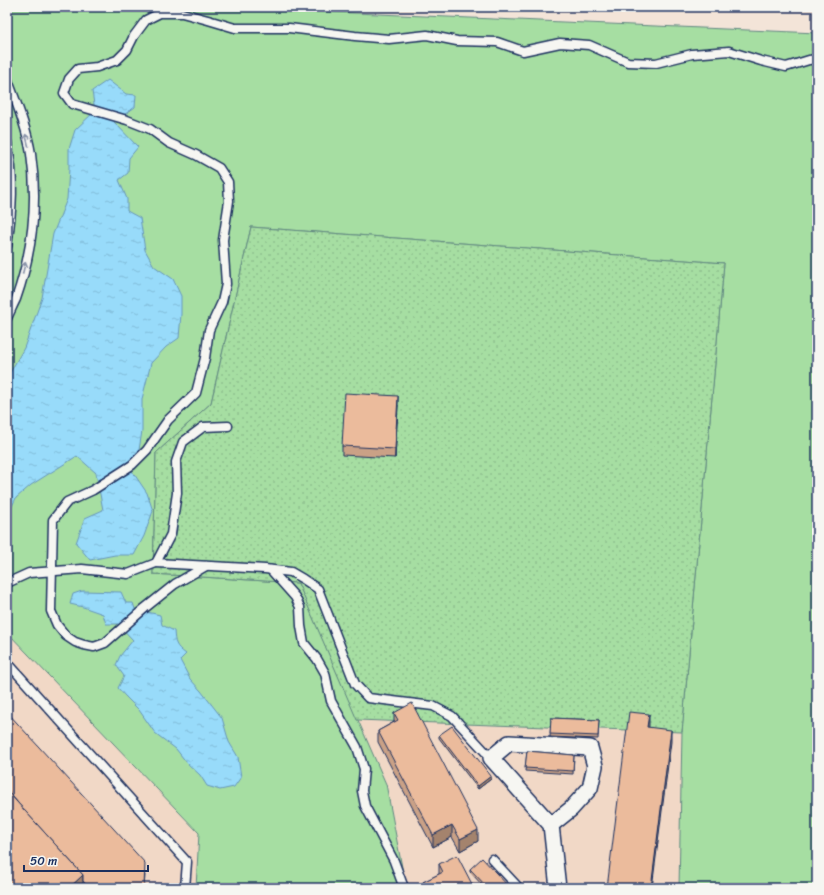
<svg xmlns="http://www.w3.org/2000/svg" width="824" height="895" font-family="Sriracha,sans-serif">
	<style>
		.built { fill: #f1d8c6 }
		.grass { fill: #a6dea2; stroke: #608680 }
		.park { fill: url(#park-dots); stroke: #608680 }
		.water { fill: url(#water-ripples); stroke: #6696bc }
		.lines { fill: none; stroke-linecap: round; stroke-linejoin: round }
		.lane-casing { stroke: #1b2f5e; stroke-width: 11 }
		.street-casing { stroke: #1b2f5e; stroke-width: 18 }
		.lane { stroke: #f6f6f2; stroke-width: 8 }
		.street { stroke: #f6f6f2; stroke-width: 15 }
		.wall { fill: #caa186; stroke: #1b2f5e }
		.shaded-wall { fill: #a4836d; stroke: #1b2f5e }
		.building { fill: #ebbb9c; stroke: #1b2f5e }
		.oneway { stroke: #8892a8 }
	</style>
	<defs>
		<pattern id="park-dots" width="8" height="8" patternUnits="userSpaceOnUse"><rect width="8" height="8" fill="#a6dea2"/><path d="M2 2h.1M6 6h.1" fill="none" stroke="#8ebf8e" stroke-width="1.8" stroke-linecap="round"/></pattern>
		<pattern id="water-ripples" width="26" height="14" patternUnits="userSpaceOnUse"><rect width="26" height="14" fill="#98dbfa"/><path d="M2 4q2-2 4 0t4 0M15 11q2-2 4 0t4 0" fill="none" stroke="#82bcd9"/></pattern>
	</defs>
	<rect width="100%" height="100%" fill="#f3e4d8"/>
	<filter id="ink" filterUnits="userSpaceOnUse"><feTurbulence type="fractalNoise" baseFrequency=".025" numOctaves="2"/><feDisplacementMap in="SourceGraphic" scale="8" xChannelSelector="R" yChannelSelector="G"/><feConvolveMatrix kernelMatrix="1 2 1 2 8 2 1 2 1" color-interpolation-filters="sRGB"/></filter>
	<g filter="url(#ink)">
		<g class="built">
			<path d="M7 632 199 833 196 888H7Z"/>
			<path d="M357 720 682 732 679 888H406L386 784Z"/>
		</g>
		<path class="grass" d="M7 7H216L817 33V888H679L682 732 724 263 251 227 211 403 156 453 153 574 298 583 386 784 406 888H196L199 833 7 632Z"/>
		<path class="park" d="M251 227 724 263 682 732 357 720 298 583 153 574 156 453 211 403Z"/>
		<g class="water">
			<path d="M108 80 126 94 136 95 135 107 114 122 138 147 129 158 128 173 119 180 127 199V211L140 218 145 250 154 266 173 279 181 296V314L179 338 166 347 151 363 142 399V431L139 450 128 465 147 493 153 511 144 536 134 555H115L90 560 76 543 85 518 103 510 96 473 77 456 31 485 16 498 7 516V378L24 348 42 298 53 234 67 199 69 169V149L75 130 95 111 92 91Z"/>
			<path d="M82 591 121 592 126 603H133L135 609 160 615 162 625 174 631C175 643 175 646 186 654L180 660 190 679 201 691 222 718 229 742 238 757 241 777 234 787 220 790 207 786 200 775 187 763 176 749 155 733 139 710 125 696 118 688 124 676 116 665 120 656 133 640 118 624H106L103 614 83 607 70 604 73 594Z"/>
		</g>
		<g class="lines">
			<defs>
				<g id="lane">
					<path d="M7 78C16 102 27 128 31 154 38 202 32 253 16 299 13 305 10 312 7 318"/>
					<path d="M7 142C15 177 12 211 7 246"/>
					<path d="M156 563 265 569 291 572 303 579 318 589 355 684 368 698 433 706 452 716 491 758"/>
					<path d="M206 566 175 584 145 608 105 643 94 647 84 645 75 642 66 636 57 625 51 611 53 520 67 502 93 490 132 465 147 450 168 420 196 393 205 358 209 330 222 302 226 284 223 240 229 201 228 182 219 168 196 155 169 143 150 129 127 120 72 104 64 93 69 79 78 69 97 67 117 60 127 50 134 36 146 20 160 13H182L208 20 235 28H289L355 36 389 39 427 35 457 41 497 42 523 51 560 43 589 45 628 62 656 63 692 54 729 51 761 61 786 67 809 60 817 59"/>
					<path d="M271 570 295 597 300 607 301 626 304 643 317 659 325 673 331 701 357 747 364 769 362 791 365 806 394 861 404 888"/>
					<path d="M7 583 29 573 82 569 128 574 156 563 171 534 177 493 176 462 183 442 203 427 228 426"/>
					<path d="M7 662 187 862 185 888"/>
					<path d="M492 859 519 888"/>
				</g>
				<path id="street" d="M551 825 571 809 590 788 595 766 590 748 509 743 491 758 551 825 558 888"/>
			</defs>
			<use href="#lane" class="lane-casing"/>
			<use href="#street" class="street-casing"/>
			<use href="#lane" class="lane"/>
			<use href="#street" class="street"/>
		</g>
		<g class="wall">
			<path d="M398 405 395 458 342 455V446Z"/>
			<path d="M7 712 145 875 144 888H7Z"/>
			<path d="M394 713 478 841 460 851 452 837 433 847 378 742V731L394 722Z"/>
			<path d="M551 718 599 720 598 739 550 737Z"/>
			<path d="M439 735 491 779 478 789 439 738Z"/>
			<path d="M527 751 574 755 573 774 525 771Z"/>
			<path d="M439 864 474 888H423V882L439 874Z"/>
			<path d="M470 869 510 888H485L470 872Z"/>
		</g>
		<g class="shaded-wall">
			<path d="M398 396V405L395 458V449Z"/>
			<path d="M649 714V726L647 739V727Z"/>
			<path d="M671 730V742L652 888H651Z"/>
			<path d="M491 776V779L478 789V786Z"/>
			<path d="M452 825V837L433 847V835Z"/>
			<path d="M478 830V841L460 851V839Z"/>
			<path d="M83 875V888H69Z"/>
		</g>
		<g class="building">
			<path d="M345 393 398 396 395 449 342 446Z"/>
			<path d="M412 703 478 830 460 839 452 825 433 835 378 731 398 720 394 713Z"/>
			<path d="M7 712 145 863 144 888H89L83 881V875L24 810 7 790Z"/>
			<path d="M629 712 649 714 647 727 671 730 651 888H607Z"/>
			<path d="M551 718 599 720 598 736 550 734Z"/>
			<path d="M452 726 491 776 478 786 439 735Z"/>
			<path d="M527 751 574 755 573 771 525 768Z"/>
			<path d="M7 791 83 875 69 888H7Z"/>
			<path d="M457 855 474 888H426L423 882 443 872 439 864Z"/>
			<path d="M482 858 510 888H488L470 869Z"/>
		</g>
		<defs><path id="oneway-shaft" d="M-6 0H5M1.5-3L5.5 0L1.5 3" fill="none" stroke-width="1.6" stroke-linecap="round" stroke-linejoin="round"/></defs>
		<g class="oneway">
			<use href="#oneway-shaft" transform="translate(27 140) rotate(-104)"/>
			<use href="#oneway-shaft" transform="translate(24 268) rotate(-76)"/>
		</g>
	</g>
	<rect width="824" height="895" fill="none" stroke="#f6f6f2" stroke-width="24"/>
	<rect x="12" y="12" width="800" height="871" fill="none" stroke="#1b2f5e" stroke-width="1.5" filter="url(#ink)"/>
	<path d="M24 865v6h124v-6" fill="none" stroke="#1b2f5e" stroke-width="2"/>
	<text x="30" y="865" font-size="12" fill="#1b2f5e" stroke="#f6f6f2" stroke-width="3" paint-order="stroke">50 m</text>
</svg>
